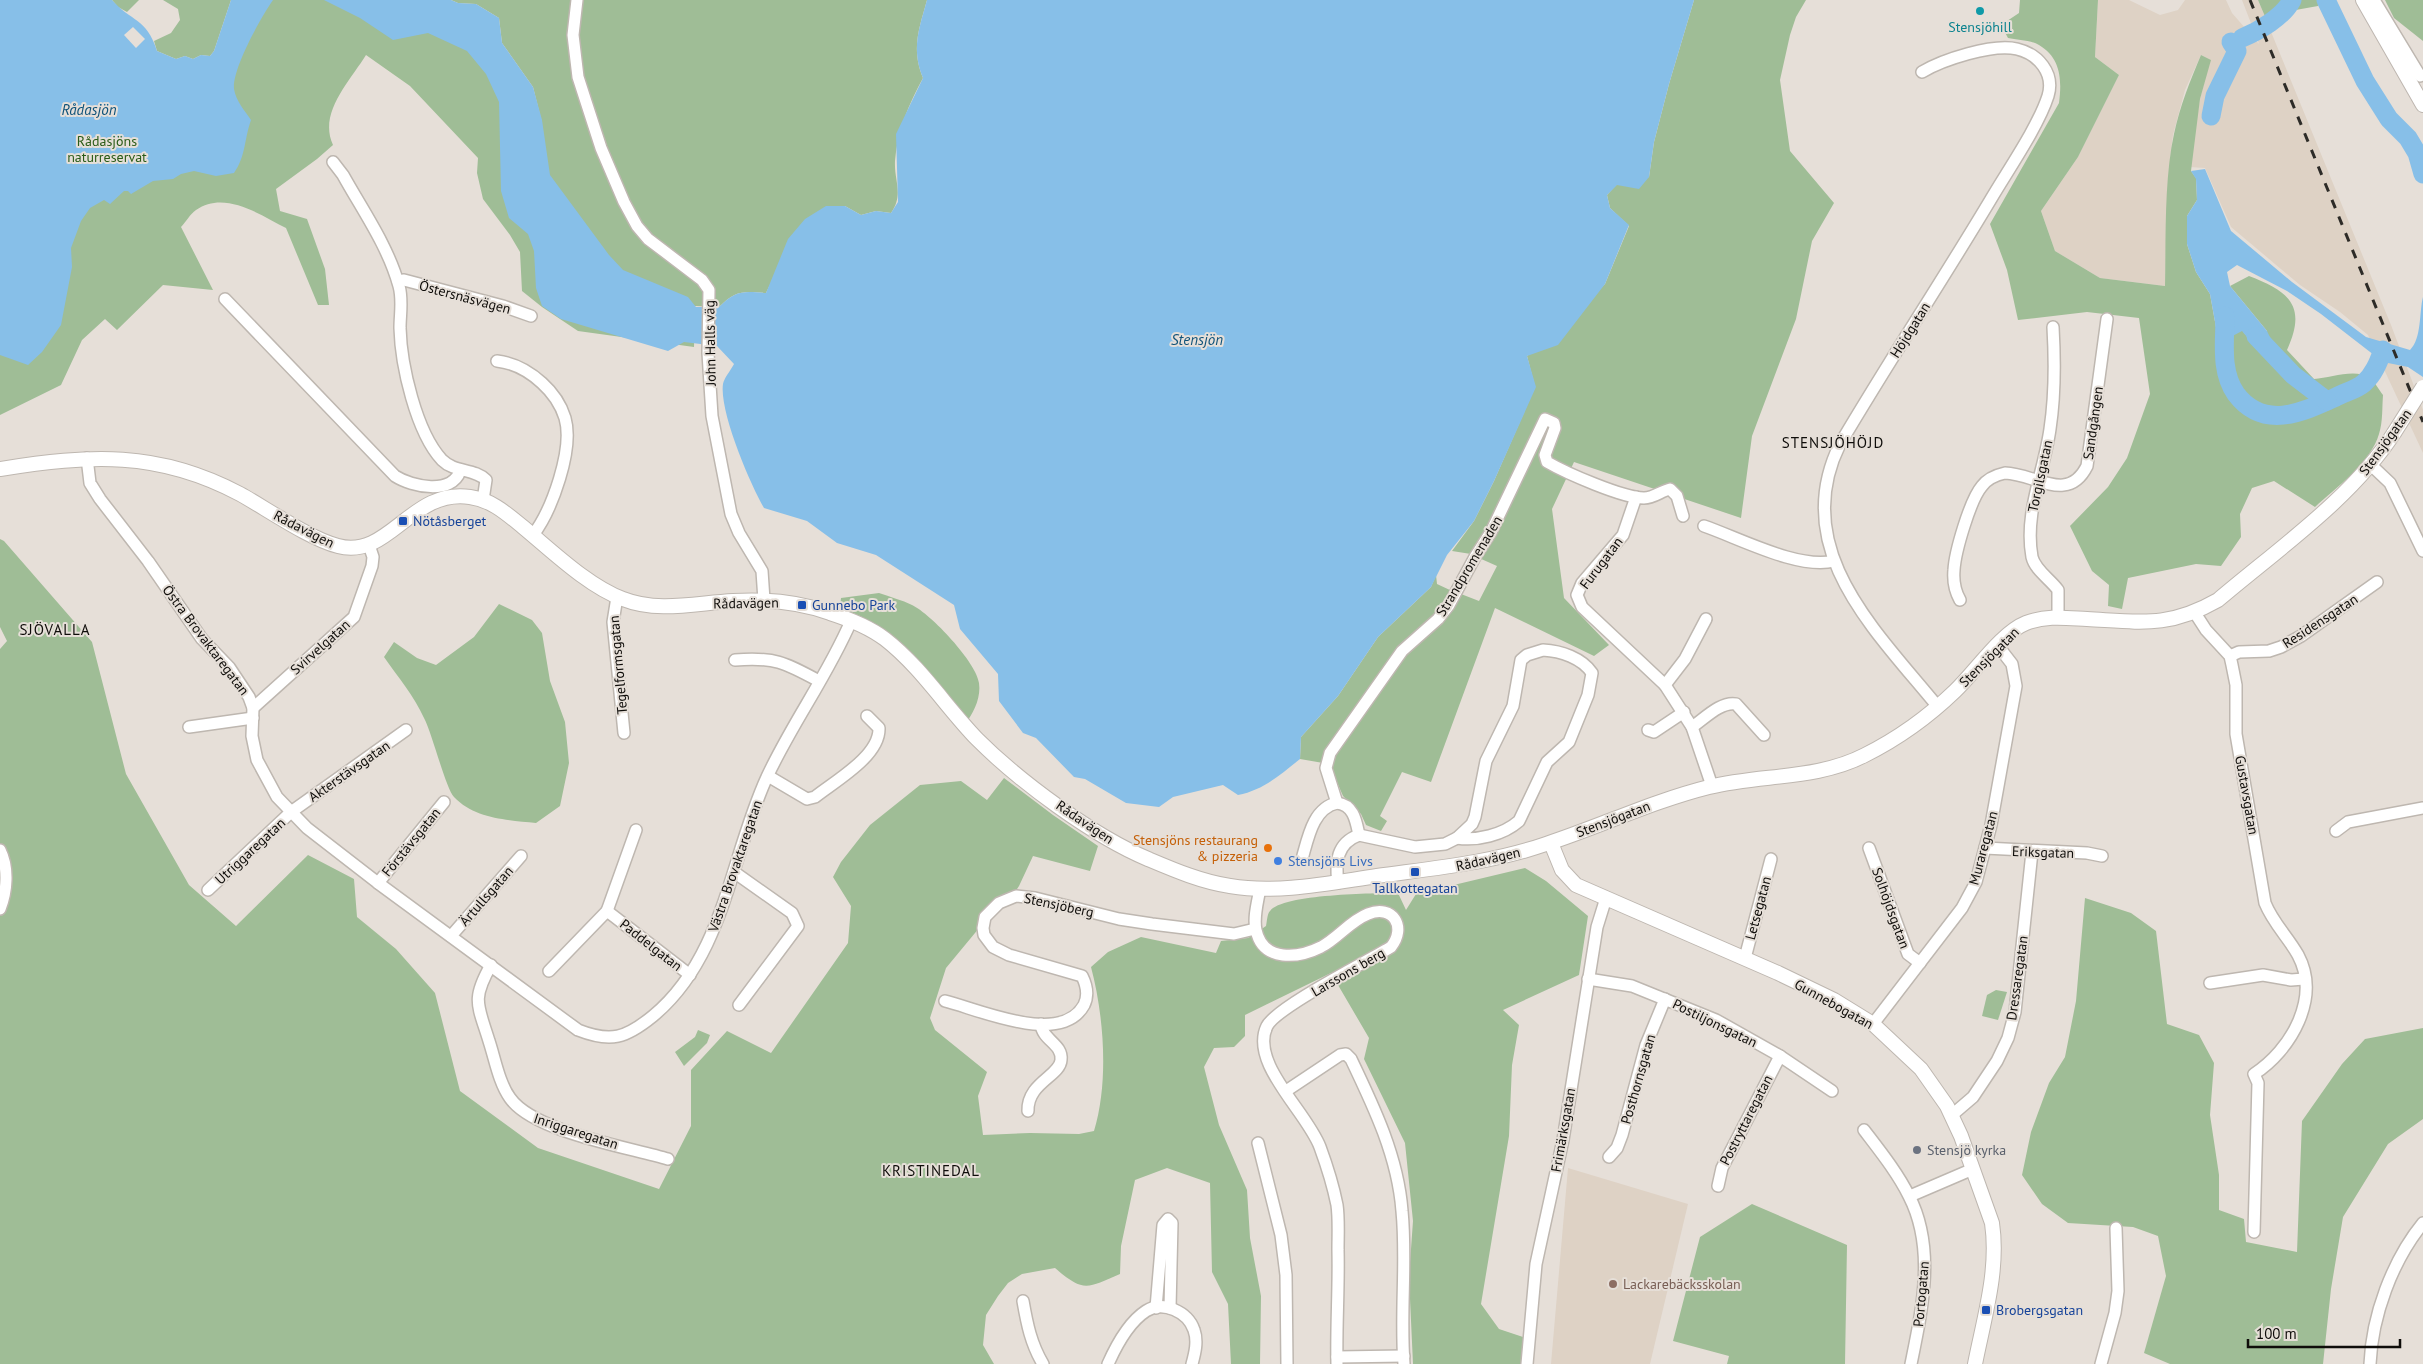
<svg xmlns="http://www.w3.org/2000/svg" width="2423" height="1364" font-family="'PT Sans',sans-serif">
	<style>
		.built { fill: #ded2c5 }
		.green { fill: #9fbd96; fill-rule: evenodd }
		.water { fill: #87bfe8 }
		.pier { fill: #e6dfd8 }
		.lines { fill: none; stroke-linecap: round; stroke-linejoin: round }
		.river { stroke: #87bfe8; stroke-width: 19 }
		.minor-casing { stroke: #beb7b0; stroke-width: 14 }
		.tertiary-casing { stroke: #beb7b0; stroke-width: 16 }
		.minor { stroke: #fff; stroke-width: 11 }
		.tertiary { stroke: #fff; stroke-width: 14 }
		.rail { stroke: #2d2b27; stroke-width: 3; stroke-dasharray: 9 9; stroke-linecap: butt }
		.tertiary-bridge-casing { stroke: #beb7b0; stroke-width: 16; stroke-linecap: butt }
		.tertiary-bridge { stroke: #fff; stroke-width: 14 }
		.culture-dot { fill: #0f9aa8; stroke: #e6dfd8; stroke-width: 2 }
		.transit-dot { fill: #1a4fb4; stroke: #e6dfd8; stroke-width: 2 }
		.food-dot { fill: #e8710a; stroke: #e6dfd8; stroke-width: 2 }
		.shop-dot { fill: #3f7fe0; stroke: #e6dfd8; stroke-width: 2 }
		.worship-dot { fill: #6b7280; stroke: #e6dfd8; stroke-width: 2 }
		.education-dot { fill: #8d6e63; stroke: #e6dfd8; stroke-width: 2 }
		.labels { text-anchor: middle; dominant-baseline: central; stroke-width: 4; stroke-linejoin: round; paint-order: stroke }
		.culture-label { font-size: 14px; fill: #0d838f; stroke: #e6dfd8 }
		.park-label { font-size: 14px; fill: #295b17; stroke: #e6dfd8 }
		.street-label { font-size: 14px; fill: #0f0d0a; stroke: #e6dfd8 }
		.transit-label { font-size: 14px; fill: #164399; stroke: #e6dfd8; text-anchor: start }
		.food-label { font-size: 14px; fill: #c56008; stroke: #e6dfd8; text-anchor: end }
		.shop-label { font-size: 14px; fill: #366cbe; stroke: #e6dfd8; text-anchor: start }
		.worship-label { font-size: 14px; fill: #5b616d; stroke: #e6dfd8; text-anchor: start }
		.education-label { font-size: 14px; fill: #785e54; stroke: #e6dfd8; text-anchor: start }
		.water-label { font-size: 15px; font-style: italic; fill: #0f5279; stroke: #e6dfd8 }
		.neighbourhood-label { font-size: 15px; letter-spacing: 1px; fill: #0f0d0a; stroke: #e6dfd8 }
	</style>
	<rect width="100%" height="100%" fill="#e6dfd8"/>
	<g class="built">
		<path d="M2098 0H2129L2160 15 2178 10 2185 0H2226L2232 13 2259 44 2242 0H2258L2391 325 2423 410V453L2368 335 2340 312 2300 285 2231 227 2205 168 2189 167 2200 99 2210 60 2201 55 2185 90 2173 135 2170 159 2165 286 2100 278 2055 251 2041 211 2078 157 2119 75 2095 57Z"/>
		<path d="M1568 1168 1688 1204 1650 1364H1551Z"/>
	</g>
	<g class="green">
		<path d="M0 0 176 61 207 63 220 53 238 0H447L500 44 542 123 533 87 502 43 499 18 476 4 458 3 451 0H927C919 29 911 49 923 78 909 104 897 131 895 161 894 181 904 194 891 213L876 211 861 215 845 206 777 270 766 293C743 291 736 290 719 307L695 306 694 347 578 331 542 307 522 291 520 252 510 235 483 199 477 173 478 158 410 86 366 55C350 81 318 113 333 145L317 159 276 189 280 211 307 219 325 269 329 305H318L286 228C260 215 225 190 196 210 190 214 186 222 181 227L213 290 163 285 117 330 105 319 82 340 61 385 0 415Z"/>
		<path d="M112 0H139L127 12 118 7Z"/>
		<path d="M163 0H231L214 51 210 56 201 55 193 59 185 56 176 59 157 51 154 41 171 33 180 20 178 9Z"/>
		<path d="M1694 0H1806L1796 17 1790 35 1780 80 1790 151 1834 203 1812 241 1796 319 1752 436 1741 518 1574 462 1552 509 1564 598 1609 645 1594 656 1495 608 1431 782 1402 772 1380 816 1387 821 1381 831 1366 825 1361 814 1343 796 1329 764 1300 759 1301 737 1338 696 1378 637 1431 587 1436 575 1437 584 1452 591 1471 554 1452 551 1474 521 1494 481 1535 387 1527 356 1605 284 1629 226 1610 208 1607 195 1616 185 1649 177 1654 142 1669 84ZM1479 558 1497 566 1479 601 1461 594Z"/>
		<path d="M2020 0H2098L2095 57 2119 75 2078 157 2041 211 2055 251 2100 278 2165 286C2166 240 2164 179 2174 134 2180 106 2190 81 2201 55L2211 60 2200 99 2191 171 2196 178 2197 200 2187 216V244L2196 272 2210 294 2217 333 2242 330 2256 348 2267 331 2230 286 2249 276C2290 292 2307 306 2287 350L2314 379C2331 378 2355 368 2370 378 2375 382 2379 390 2383 395 2382 407 2383 422 2379 434 2371 462 2336 488 2315 507L2274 481 2252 488 2240 514 2241 537 2221 566 2196 564 2128 578 2122 609 2108 606 2109 585 2092 571 2070 526 2108 487 2127 458 2150 394 2139 318 2087 312 2018 320 2007 270 1990 224 2059 103C2062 80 2061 58 2039 45 2031 40 2017 40 2008 38L2001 25 2019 13Z"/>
		<path d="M2258 0H2319L2318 6 2290 11 2269 26Z"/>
		<path d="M2385 0H2423V41L2394 18Z"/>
		<path d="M0 539 4 541 92 642 126 774 189 885 236 926 308 855 354 879 357 917 396 949 435 993 460 1091 538 1148 659 1189 691 1126V1070L727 1031 771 1053 848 943 851 906 833 877 841 862 870 825 920 785 961 781 987 800 1004 778 1053 815 1098 846 1090 871 1033 856 1019 886 1009 901 999 904 946 968 930 1018 935 1030 987 1072 978 1096 983 1135 1030 1133 1079 1134 1094 1131C1109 1082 1104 1016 1091 967L1108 952 1141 937 1216 953 1221 941 1248 938 1266 926C1267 922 1267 914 1270 911 1282 894 1376 893 1398 893L1406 910 1416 894 1525 868 1546 881 1588 916 1579 975 1503 1010 1519 1025 1512 1065 1509 1136 1481 1304 1499 1329 1523 1337V1364H1413L1409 1277 1413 1221 1405 1143 1364 1059 1369 1038 1331 973 1245 1015V1036L1234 1047 1214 1048 1204 1067 1219 1125 1247 1190 1250 1238 1261 1296 1260 1364H1231L1228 1304 1212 1272 1210 1183 1167 1168 1135 1180 1121 1246 1120 1274C1087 1288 1084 1293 1055 1268L1022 1274 1008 1283 998 1296 986 1315 983 1345 994 1364H0V649L7 641 0 627Z"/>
		<path d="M879 593C890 597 902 600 912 605 931 614 977 663 979 683 981 696 975 710 968 720L887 632 862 617 840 607 841 598Z"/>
		<path d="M499 604 532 620 542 633 550 681 565 722 569 763 560 806 536 823C508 820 475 819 454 797 446 789 432 733 424 718 414 696 398 677 384 657L394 642 417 658 436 665 474 637Z"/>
		<path d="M2085 898 2131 913 2156 931 2167 1024 2199 1035 2214 1063 2210 1115 2219 1175V1210L2244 1219 2246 1242 2297 1252 2302 1121 2342 1064 2365 1039 2423 1028V1119L2388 1144 2343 1217 2331 1289 2323 1364H2170L2144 1353 2166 1276 2158 1236 2133 1227 2068 1223 2042 1204 2022 1175 2031 1132 2049 1083 2065 1057 2076 1001Z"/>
		<path d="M1996 990 2007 992 1998 1020 1982 1016 1987 995Z"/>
		<path d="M698 1030 710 1035 707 1043 684 1066 675 1052 695 1037Z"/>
		<path d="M1752 1204 1847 1245 1845 1364H1727L1729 1356 1673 1341 1700 1237Z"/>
	</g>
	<g class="water">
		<path d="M0 0H112C131 22 146 17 157 51L176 59 185 56 193 59 201 55 210 56 214 51 231 0H273C261 17 232 69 234 89 236 101 245 111 251 120 244 140 246 156 234 173L216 176 194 171 181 174 173 179 153 181 131 194 128 191H124L110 204 104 200 90 208 81 221 71 248 72 267 61 325 42 352 28 365 0 355Z"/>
		<path d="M324 0H451L458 3 476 4 499 18 502 43 533 87 542 120 550 175 609 255 623 270 688 297 696 307H719C736 290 743 291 766 293L788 239 805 219 826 206H845L861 215 876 211 891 213 898 202 896 134 923 78C911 49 919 29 927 0H1694L1669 84 1654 142 1649 177 1639 189 1617 185 1607 195 1610 208 1629 225 1605 284 1558 345 1527 356 1536 387 1494 481 1474 521 1447 555 1431 587 1378 637 1338 696 1301 737 1300 759C1280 775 1263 790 1238 795L1223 785 1173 797 1159 807 1126 803 1085 779 1074 777 1036 738 1023 733 999 701 998 674 960 629 954 605 876 555 837 543 807 521 764 508C750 484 719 411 723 384 724 378 731 370 734 364L717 346 684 342 668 351 561 319 542 306 536 288 534 251 528 234 509 218 501 191 499 102 486 74 467 51 428 33 393 40 360 18Z"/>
		<path d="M2205 169 2231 231 2292 282 2366 337 2410 350C2422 338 2419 312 2423 297V377L2408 367 2383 362 2321 314 2287 291 2237 265 2227 272 2230 286 2267 331 2277 352 2269 357 2256 348 2242 331 2223 341 2217 333 2210 294 2196 272 2187 244V216L2197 200 2196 179 2191 171Z"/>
	</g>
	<path class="pier" d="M133 27 145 39 136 48 124 35Z"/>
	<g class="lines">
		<g class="river">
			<path d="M2326 0 2365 81 2389 119 2408 138 2417 153 2423 174"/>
			<path d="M2242 38C2259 31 2283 17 2292 0"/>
			<path d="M2211 116 2215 96 2237 51 2231 42"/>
			<path d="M2225 316C2225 342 2220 371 2236 394 2264 431 2303 412 2336 397 2345 392 2356 390 2364 383 2374 374 2378 363 2383 350"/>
			<path d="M2256 336 2293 375 2327 401"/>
		</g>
		<defs>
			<g id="minor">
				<path d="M577 0 573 35 578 77 601 148 624 202 637 226 648 239 702 280 709 290 708 353 712 416 731 514 739 533 762 571 764 600"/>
				<path d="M2374 0 2420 76"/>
				<path d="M1922 72C1942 60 1993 43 2017 49 2038 54 2055 73 2048 96 2038 127 2008 170 1991 199 1942 281 1889 361 1840 444 1788 549 1876 631 1938 707"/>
				<path d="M333 162 343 175C363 211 388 246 399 286 403 300 400 314 400 328 401 365 416 432 442 460 455 473 474 468 486 480L483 500"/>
				<path d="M398 281 404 280 503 306 531 316"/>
				<path d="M225 299 395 476C412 487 452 495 460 471"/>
				<path d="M2053 327C2055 361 2055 396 2050 429 2044 472 2024 513 2032 557 2035 570 2050 579 2058 590V617"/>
				<path d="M497 361C515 363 529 371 542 383 552 392 561 405 565 418 574 449 552 510 533 535"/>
				<path d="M87 458 90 483 100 499 148 561 202 639 229 667 249 697 253 708 252 736 257 760 277 797 307 828 378 883 578 1030C611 1043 626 1038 653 1016 725 956 730 857 767 777 792 723 828 675 851 621"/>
				<path d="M2371 465 2390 483 2423 551"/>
				<path d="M1636 497 1623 535 1582 583 1577 595 1582 607 1665 685 1692 727 1712 786"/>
				<path d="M1704 526C1739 538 1799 570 1834 561"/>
				<path d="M617 597 613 622 624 733"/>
				<path d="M1960 600C1955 591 1953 581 1954 570 1955 552 1970 500 1982 486 1988 478 1996 475 2005 473 2036 474 2068 504 2087 466L2107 319"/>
				<path d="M2195 613 2206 630 2230 656 2232 665 2236 685V734L2265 903C2273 923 2288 937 2298 955 2321 998 2291 1050 2254 1074L2258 1083 2254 1232"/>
				<path d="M1543 650C1561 651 1582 658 1592 673L1588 695 1569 742 1547 762 1519 821C1503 835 1477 841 1457 838L1472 824 1475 817 1486 761 1513 706 1521 660 1527 655Z"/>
				<path d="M2230 656 2239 652 2269 651 2281 647 2301 636 2377 582"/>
				<path d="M735 660C775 657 784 662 819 681"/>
				<path d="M1665 685 1685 659 1706 619"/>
				<path d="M253 708 354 617 372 566 373 557 369 545"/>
				<path d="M189 727 253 718"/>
				<path d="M1692 727C1704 719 1721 701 1736 704L1764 735"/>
				<path d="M1648 730 1654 732 1684 712"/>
				<path d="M768 776 807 799 815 797C835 781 880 756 879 728L867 716"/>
				<path d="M1337 803 1326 768 1330 753 1402 651 1438 619 1449 605 1475 557 1491 532 1545 419 1554 423 1555 428 1545 455 1547 462C1566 473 1623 498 1644 498 1654 498 1661 491 1670 489L1677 496 1683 516"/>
				<path d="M2336 831 2348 822 2423 808"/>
				<path d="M1359 835 1415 847 1445 844 1457 838"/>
				<path d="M1869 848 1908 954 1920 963"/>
				<path d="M1985 848 2087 853 2102 856"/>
				<path d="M0 850C9 868 7 891 0 909"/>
				<path d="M1302 859C1308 838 1313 808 1337 803 1354 805 1356 821 1359 835 1337 843 1335 862 1338 883"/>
				<path d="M734 872 792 913 798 926 739 1005"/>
				<path d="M378 883 444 802"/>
				<path d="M1260 888C1258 901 1253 917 1256 930 1263 963 1299 958 1321 947 1338 938 1350 921 1368 914 1393 904 1407 927 1391 947 1368 961 1277 1007 1267 1026 1249 1063 1307 1112 1320 1147 1327 1166 1333 1185 1337 1205 1339 1219 1338 1235 1338 1250 1339 1288 1336 1326 1337 1364"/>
				<path d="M208 890 291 812 406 730"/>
				<path d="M607 911 636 830"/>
				<path d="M451 936 521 856"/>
				<path d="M1745 958 1771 859"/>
				<path d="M491 965C471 1000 478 1005 489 1041 495 1059 499 1083 510 1098 534 1132 628 1147 668 1159"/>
				<path d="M549 971 607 911 690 975"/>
				<path d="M1588 979 1632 986 1716 1020 1780 1056 1832 1091"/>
				<path d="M2210 983 2263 975 2291 980 2304 979"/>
				<path d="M945 1001C978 1009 1061 1047 1084 1005 1089 995 1087 986 1082 976L1009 955 993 947 984 935 983 928 985 917 999 903 1016 896 1035 898 1119 919 1152 924 1234 934 1255 929"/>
				<path d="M1873 1024 1962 908 1976 882 1991 825 2016 686 2012 664 1998 646"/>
				<path d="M1286 1091 1340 1055 1346 1054 1351 1059C1374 1107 1398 1157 1402 1211 1407 1261 1400 1313 1404 1364"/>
				<path d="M1028 1111C1027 1083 1060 1076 1061 1060 1063 1044 1042 1040 1041 1024"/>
				<path d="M1952 1115 1973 1097 1997 1061 2008 1038 2015 1012 2032 852"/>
				<path d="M1864 1130C1880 1151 1897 1172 1909 1196 1936 1248 1922 1310 1911 1364"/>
				<path d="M1258 1143 1281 1235 1286 1275 1287 1364"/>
				<path d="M1609 1157 1617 1148 1622 1135 1646 1045 1665 999"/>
				<path d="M1718 1186 1722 1168 1780 1056"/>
				<path d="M1910 1196 1973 1169"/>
				<path d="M1023 1301C1027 1324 1031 1344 1043 1364"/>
				<path d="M1156 1308 1163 1225 1168 1219 1172 1223 1170 1308"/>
				<path d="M1337 1357 1404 1356"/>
				<path d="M1108 1364C1116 1346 1129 1322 1146 1311 1163 1300 1188 1312 1194 1330 1198 1341 1195 1353 1192 1364"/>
				<path d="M1527 1364 1536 1264 1563 1140 1597 927 1606 898"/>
				<path d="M2101 1364 2115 1313 2118 1291 2116 1228"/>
				<path d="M2370 1364C2372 1316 2392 1261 2423 1223"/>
			</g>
			<g id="tertiary">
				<path d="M2363 0 2423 105"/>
				<path d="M0 469C90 455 157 450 240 494 267 509 310 539 338 546 389 560 411 488 470 497 492 500 507 514 523 527 552 551 588 586 623 599 658 613 696 603 733 601 766 599 799 602 830 613 849 619 869 627 885 639 921 667 946 707 977 739 1019 781 1093 836 1148 859 1174 870 1202 882 1230 886 1278 894 1329 883 1377 876 1435 868 1491 863 1546 844 1601 826 1653 801 1709 787 1761 774 1817 780 1865 755 1899 738 1928 717 1955 691 1976 671 2001 633 2026 623 2046 615 2067 618 2087 619 2141 622 2169 628 2218 600 2278 549 2352 498 2394 433"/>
				<path d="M1551 843 1562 870 1576 885 1778 973 1834 1000 1873 1024 1921 1069 1947 1106 1961 1136 1992 1223C1999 1270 1984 1318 1975 1364"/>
			</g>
		</defs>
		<use href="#minor" class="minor-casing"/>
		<use href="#tertiary" class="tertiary-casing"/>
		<use href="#minor" class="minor"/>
		<use href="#tertiary" class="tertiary"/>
		<path class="rail" d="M2250 0 2423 422"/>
		<defs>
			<path id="tertiary-bridge" d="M2394 433 2423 387"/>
		</defs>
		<use href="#tertiary-bridge" class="tertiary-bridge-casing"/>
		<use href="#tertiary-bridge" class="tertiary-bridge"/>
	</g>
	<circle class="culture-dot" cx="1980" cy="11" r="5"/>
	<g class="transit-dot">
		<rect x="398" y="516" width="10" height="10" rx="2.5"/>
		<rect x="797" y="600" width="10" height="10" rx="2.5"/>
		<rect x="1410" y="867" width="10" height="10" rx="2.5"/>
		<rect x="1981" y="1305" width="10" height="10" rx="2.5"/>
	</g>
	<circle class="food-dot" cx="1268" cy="848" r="5"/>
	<circle class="shop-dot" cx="1278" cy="861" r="5"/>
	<circle class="worship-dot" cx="1917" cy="1150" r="5"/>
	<circle class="education-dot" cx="1613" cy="1284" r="5"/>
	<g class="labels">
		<g class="culture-label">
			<text x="1980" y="27">Stensjöhill</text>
		</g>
		<g class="park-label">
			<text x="107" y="141">Rådasjöns<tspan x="107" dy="16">naturreservat</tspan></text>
		</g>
		<g class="street-label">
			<text transform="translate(465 297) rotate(15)">Östersnäsvägen</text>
			<text transform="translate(1910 330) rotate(-58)">Höjdgatan</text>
			<text transform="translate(710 343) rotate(-91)">John Halls väg</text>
			<text transform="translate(2093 423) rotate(-82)">Sandgången</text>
			<text transform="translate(2385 442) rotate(-54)">Stensjögatan</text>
			<text transform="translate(2040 476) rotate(-78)">Torgilsgatan</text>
			<text transform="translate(304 529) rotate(27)">Rådavägen</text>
			<text transform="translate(1601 563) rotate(-53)">Furugatan</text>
			<text transform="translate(1469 566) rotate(-59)">Strandpromenaden</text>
			<text transform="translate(746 603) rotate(-1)">Rådavägen</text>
			<text transform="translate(2320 621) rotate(-33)">Residensgatan</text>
			<text transform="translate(206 640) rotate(53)">Östra Brovaktaregatan</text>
			<text transform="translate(320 647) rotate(-42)">Svirvelgatan</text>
			<text transform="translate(1989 657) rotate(-45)">Stensjögatan</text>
			<text transform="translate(618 665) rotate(-95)">Tegelformsgatan</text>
			<text transform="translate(349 771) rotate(-35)">Akterstävsgatan</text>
			<text transform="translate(2247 795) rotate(80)">Gustavsgatan</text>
			<text transform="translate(1613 819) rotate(-21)">Stensjögatan</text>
			<text transform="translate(1085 822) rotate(34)">Rådavägen</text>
			<text transform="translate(411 842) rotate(-51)">Förstävsgatan</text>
			<text transform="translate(1983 848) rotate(-75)">Muraregatan</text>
			<text transform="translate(250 851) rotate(-43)">Utriggaregatan</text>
			<text transform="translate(2043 852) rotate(2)">Eriksgatan</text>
			<text transform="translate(1488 859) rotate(-13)">Rådavägen</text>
			<text transform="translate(735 866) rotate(-71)">Västra Brovaktaregatan</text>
			<text transform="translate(486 896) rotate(-49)">Ärtullsgatan</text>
			<text transform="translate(1059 905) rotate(12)">Stensjöberg</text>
			<text transform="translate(1758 908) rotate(-75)">Letsegatan</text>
			<text transform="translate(1891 908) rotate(70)">Solhöjdsgatan</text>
			<text transform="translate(651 945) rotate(38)">Paddelgatan</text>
			<text transform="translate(1348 972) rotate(-30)">Larssons berg</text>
			<text transform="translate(2017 978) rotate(-82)">Dressaregatan</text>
			<text transform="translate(1834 1004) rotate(29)">Gunnebogatan</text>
			<text transform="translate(1715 1023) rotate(26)">Postiljonsgatan</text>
			<text transform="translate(1638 1079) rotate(-74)">Posthornsgatan</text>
			<text transform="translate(1746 1120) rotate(-63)">Postryttaregatan</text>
			<text transform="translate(1563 1130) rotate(-80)">Frimärksgatan</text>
			<text transform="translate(576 1131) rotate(18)">Inriggaregatan</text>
			<text transform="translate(1921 1294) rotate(-85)">Portogatan</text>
		</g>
		<g class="transit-label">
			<text x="413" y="521">Nötåsberget</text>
			<text x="812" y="605">Gunnebo Park</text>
			<text x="1415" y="888" text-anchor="middle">Tallkottegatan</text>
			<text x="1996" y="1310">Brobergsgatan</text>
		</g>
		<g class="food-label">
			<text x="1258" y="840">Stensjöns restaurang<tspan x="1258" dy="16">&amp; pizzeria</tspan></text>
		</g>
		<g class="shop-label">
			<text x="1288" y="861">Stensjöns Livs</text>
		</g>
		<g class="worship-label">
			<text x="1927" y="1150">Stensjö kyrka</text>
		</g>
		<g class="education-label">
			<text x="1623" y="1284">Lackarebäcksskolan</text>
		</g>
		<g class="water-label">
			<text x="89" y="109">Rådasjön</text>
			<text x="1197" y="339">Stensjön</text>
		</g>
		<g class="neighbourhood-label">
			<text x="1833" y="442">STENSJÖHÖJD</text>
			<text x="55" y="629">SJÖVALLA</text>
			<text x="931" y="1170">KRISTINEDAL</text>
		</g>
	</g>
	<path d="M2248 1339v8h152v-8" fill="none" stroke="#0f0d0a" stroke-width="2.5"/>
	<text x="2256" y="1339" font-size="15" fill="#0f0d0a" stroke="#e6dfd8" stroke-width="4" paint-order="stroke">100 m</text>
</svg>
